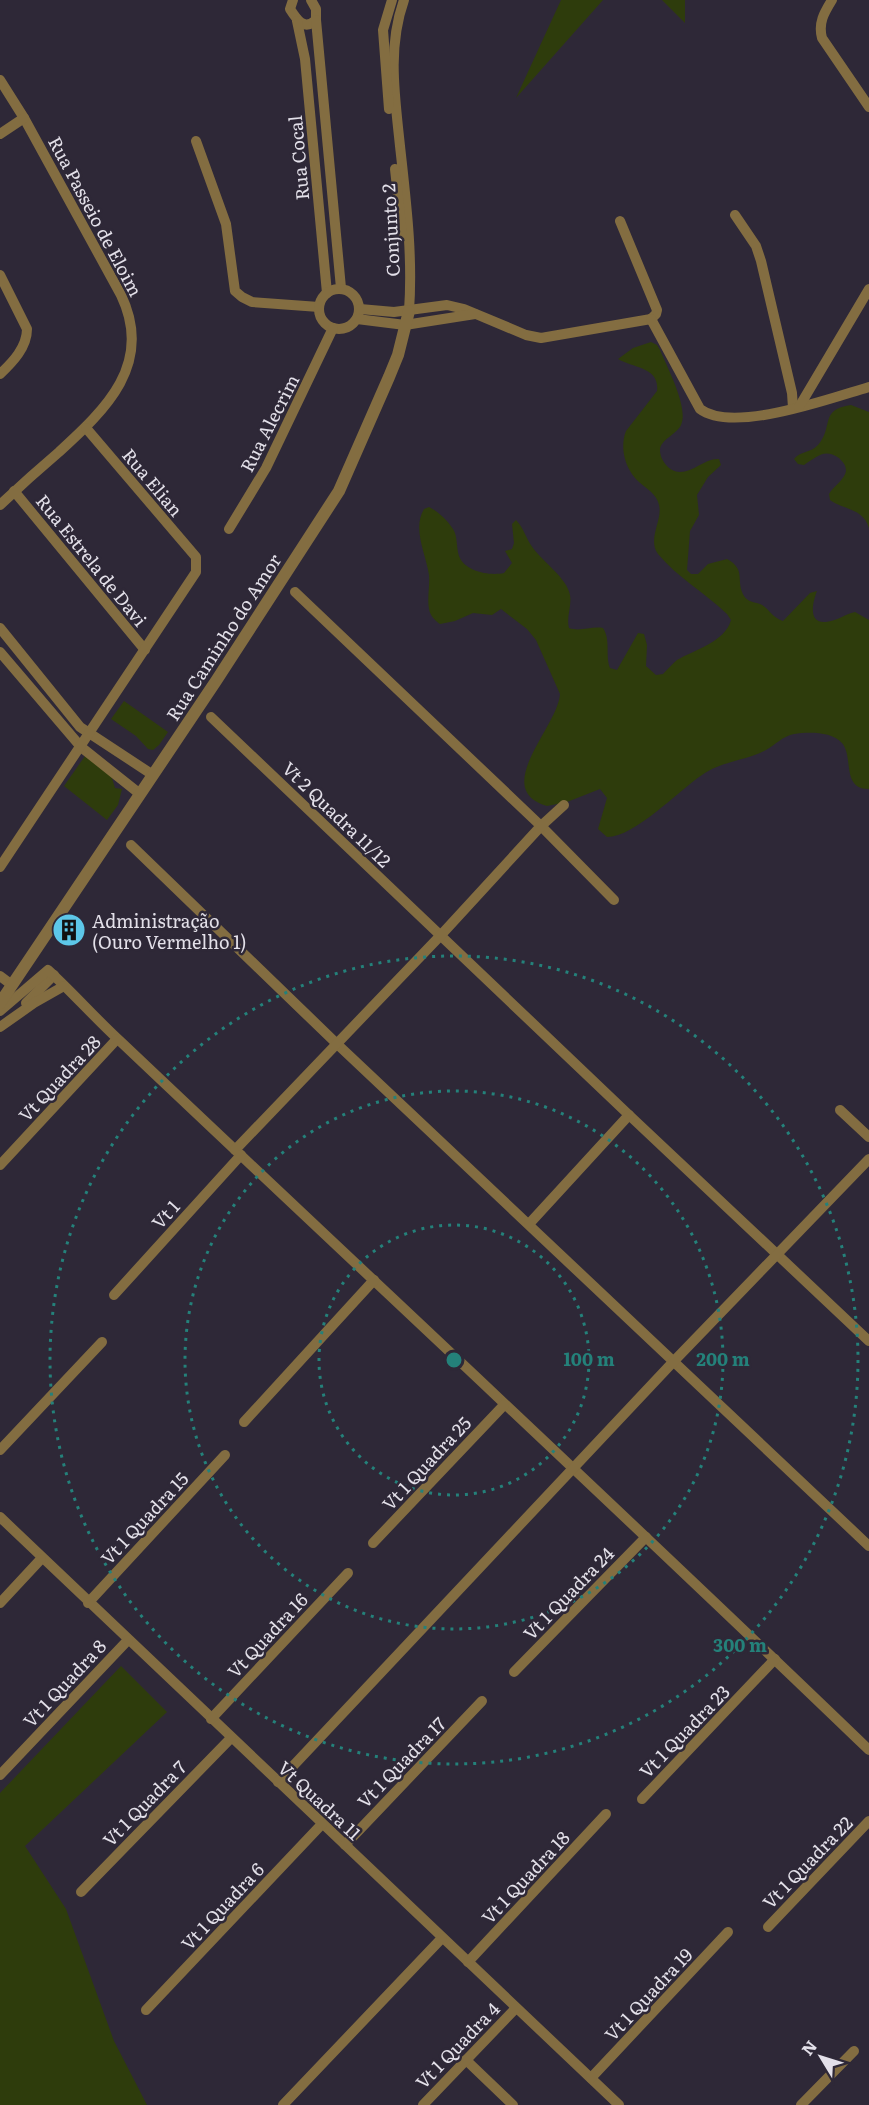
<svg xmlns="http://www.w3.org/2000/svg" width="869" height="2105" font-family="Literata,serif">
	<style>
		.green { fill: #2e3c0c }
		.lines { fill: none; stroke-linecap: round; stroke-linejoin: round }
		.minor { stroke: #836d41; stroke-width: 10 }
		.tertiary { stroke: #836d41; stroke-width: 12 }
		.ring { fill: none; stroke: #24817a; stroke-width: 3; stroke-dasharray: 3 6 }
		.labels { text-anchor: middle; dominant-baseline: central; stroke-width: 5; stroke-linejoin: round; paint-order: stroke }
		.street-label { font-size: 18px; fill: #e3e0e9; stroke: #2e2837 }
		.poi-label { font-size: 18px; fill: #e3e0e9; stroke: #2e2837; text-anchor: start }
		.centre { fill: #24817a; stroke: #2e2837; stroke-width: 3 }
		.ring-label { font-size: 18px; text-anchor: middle; font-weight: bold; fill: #24817a; stroke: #2e2837; stroke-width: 5; stroke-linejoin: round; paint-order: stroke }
	</style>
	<rect width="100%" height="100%" fill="#2e2837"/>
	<g class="green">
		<path d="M561 0H603L516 98Z"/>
		<path d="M662 0H685V23Z"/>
		<path d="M651 342 657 345 660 350C667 367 689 408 681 425 677 434 660 440 660 450 660 460 669 472 680 472 694 472 705 458 719 459L721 465 708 477 697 495 699 515 690 531 687 570 691 574H698L708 564 727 559C747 570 735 580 744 596 748 602 754 602 760 604 769 608 771 617 783 621L810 593 817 591C813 601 807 624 826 622 837 621 845 614 855 612L869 620V789C841 789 854 757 842 743 831 731 808 732 794 734 783 736 775 745 766 750 746 761 721 761 702 775 678 791 635 837 607 837L598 829 607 798 600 789 567 802 547 806C490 789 558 727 560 694L536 640 527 629 501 609 492 615 473 613 455 621 440 624C434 620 430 615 429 609 427 598 430 586 429 575 426 554 412 529 424 509L429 507C439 512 447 520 453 529 458 537 456 547 459 556 465 572 490 576 504 573L512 563 505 551 512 549 514 543 512 524 516 520C524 528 526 539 533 548 543 562 567 578 570 595 572 606 566 617 569 628 580 632 591 626 603 628 611 640 605 655 610 668L617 670 638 633 644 634 647 645 646 666 656 675 663 674C668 669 672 664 677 660 694 650 725 642 731 620L727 614C705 593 677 577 658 554 647 539 663 520 659 505 657 493 642 486 635 478 624 465 620 446 626 431L657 391C660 367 633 368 618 359L633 348Z"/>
		<path d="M851 405 869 412V528C863 508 844 510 830 500L829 494C833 487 845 479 846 471 846 465 843 462 839 458 824 448 817 457 804 465L798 464 794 459C800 451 811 453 818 445 834 427 819 409 851 405Z"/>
		<path d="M124 701 168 732 159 745 153 750 148 749 136 736 111 719Z"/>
		<path d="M85 756 111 775 115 788 122 789 118 805 107 820 64 786Z"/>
		<path d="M121 1666 167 1712 25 1846 66 1909 114 2041 147 2105H0V1793Z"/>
	</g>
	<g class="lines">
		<g class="minor">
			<path d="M293 0 290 9C297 20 304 31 316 20V9L311 0"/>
			<path d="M404 0C387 48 395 97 400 146 406 201 413 256 409 311"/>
			<path d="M832 0C824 13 818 23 822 38L869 107"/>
			<path d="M316 20 341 288"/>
			<path d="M297 21 305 59 327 293"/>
			<path d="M0 80 24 118 121 295C154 364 106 409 59 452 39 469 19 487 0 505"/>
			<path d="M389 109 383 30 392 0"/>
			<path d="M0 134 24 118"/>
			<path d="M196 141 226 224 235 291 242 297 252 302 319 307"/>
			<path d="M395 169 402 234"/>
			<path d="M735 215 756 246 761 261 792 393 793 408"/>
			<path d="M620 221 657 310 656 314 651 319"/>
			<path d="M0 275 27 329C27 347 13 362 0 374"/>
			<circle cx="339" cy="309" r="20"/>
			<path d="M360 309 394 312 447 305 464 309 526 335 541 338 651 319"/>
			<path d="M357 319 405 325 475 314"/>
			<path d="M651 319 700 409C733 434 831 398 869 387"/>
			<path d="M799 407 869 289"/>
			<path d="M14 491 145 650"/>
			<path d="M229 529 266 468 333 328"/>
			<path d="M295 592 541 826 614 900"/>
			<path d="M0 628 80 727 153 775"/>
			<path d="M0 652 81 747 140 794"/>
			<path d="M211 717 629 1115 869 1341"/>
			<path d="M131 845 336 1043 869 1546"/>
			<path d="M0 867 196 572V557L86 428"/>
			<path d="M0 976 12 985"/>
			<path d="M26 1003 54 975"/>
			<path d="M0 1011 48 970C73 993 96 1019 121 1042 370 1278 622 1512 869 1750"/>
			<path d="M0 1027 34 1003 64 986"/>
			<path d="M840 1110 869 1137"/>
			<path d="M235 1150 441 935 541 826 564 805"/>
			<path d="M0 1165 117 1039"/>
			<path d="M529 1224 629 1115"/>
			<path d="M114 1295 241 1155"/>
			<path d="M244 1422 374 1280"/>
			<path d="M0 1450 102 1342"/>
			<path d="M0 1517 619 2105"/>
			<path d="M373 1543 504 1405"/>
			<path d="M0 1603 41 1559"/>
			<path d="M88 1603 225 1455"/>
			<path d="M514 1672 646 1537"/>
			<path d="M211 1719 348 1573"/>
			<path d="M0 1775 128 1640"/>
			<path d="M278 1782 674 1361 869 1159"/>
			<path d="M642 1799 775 1659"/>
			<path d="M345 1845 482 1701"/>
			<path d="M81 1892 231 1738"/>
			<path d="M768 1927 869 1821"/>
			<path d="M468 1962 606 1814"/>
			<path d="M146 2010 322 1824"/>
			<path d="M466 2060 513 2105"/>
			<path d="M591 2078 728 1932"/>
			<path d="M283 2105 442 1938"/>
			<path d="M423 2105 516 2008"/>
			<path d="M801 2105 854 2051"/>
		</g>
		<path class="tertiary" d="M0 1003 216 681 339 491 389 377 398 355 409 311"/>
	</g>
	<g class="ring">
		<circle cx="454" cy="1360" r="135"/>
		<circle cx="454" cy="1360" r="269"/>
		<circle cx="454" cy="1360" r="404"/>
	</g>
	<defs>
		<symbol id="building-disc" viewBox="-11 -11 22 22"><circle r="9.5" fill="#5dc7e8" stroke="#2e2837"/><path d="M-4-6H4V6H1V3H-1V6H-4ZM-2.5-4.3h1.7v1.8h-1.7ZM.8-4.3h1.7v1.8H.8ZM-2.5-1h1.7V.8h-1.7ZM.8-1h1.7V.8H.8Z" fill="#111"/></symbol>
	</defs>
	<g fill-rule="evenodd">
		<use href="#building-disc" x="50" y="911" width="38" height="38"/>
	</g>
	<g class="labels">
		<g class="street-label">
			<text transform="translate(298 158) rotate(-95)">Rua Cocal</text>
			<text transform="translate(96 216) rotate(62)">Rua Passeio de Eloim</text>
			<text transform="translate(390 230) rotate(-93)">Conjunto 2</text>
			<text transform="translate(269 423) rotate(-63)">Rua Alecrim</text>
			<text transform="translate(153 482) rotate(50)">Rua Elian</text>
			<text transform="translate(92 560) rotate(51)">Rua Estrela de Davi</text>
			<text transform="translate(223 637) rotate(-57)">Rua Caminho do Amor</text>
			<text transform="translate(337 814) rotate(44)">Vt 2 Quadra 11/12</text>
			<text transform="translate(59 1078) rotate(-47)">Vt Quadra 28</text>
			<text transform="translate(165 1214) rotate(-48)">Vt 1</text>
			<text transform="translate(426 1463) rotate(-47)">Vt 1 Quadra 25</text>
			<text transform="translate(144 1518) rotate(-47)">Vt 1 Quadra 15</text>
			<text transform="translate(568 1593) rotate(-46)">Vt 1 Quadra 24</text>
			<text transform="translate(267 1635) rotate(-47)">Vt Quadra 16</text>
			<text transform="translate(64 1683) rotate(-47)">Vt 1 Quadra 8</text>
			<text transform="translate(684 1731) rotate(-46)">Vt 1 Quadra 23</text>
			<text transform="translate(401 1762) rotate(-46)">Vt 1 Quadra 17</text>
			<text transform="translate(320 1800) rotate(43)">Vt Quadra 11</text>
			<text transform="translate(144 1803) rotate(-46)">Vt 1 Quadra 7</text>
			<text transform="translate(807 1862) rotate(-46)">Vt 1 Quadra 22</text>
			<text transform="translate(525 1877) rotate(-47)">Vt 1 Quadra 18</text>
			<text transform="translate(222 1906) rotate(-47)">Vt 1 Quadra 6</text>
			<text transform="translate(648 1994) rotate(-47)">Vt 1 Quadra 19</text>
			<text transform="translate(457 2045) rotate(-46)">Vt 1 Quadra 4</text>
		</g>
		<g class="poi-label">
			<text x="92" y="920">Administração<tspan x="92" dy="21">(Ouro Vermelho 1)</tspan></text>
		</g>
	</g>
	<circle cx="454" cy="1360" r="9" class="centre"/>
	<g class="ring-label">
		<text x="589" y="1366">100 m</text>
		<text x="723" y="1366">200 m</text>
		<text x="740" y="1652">300 m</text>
	</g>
	<g transform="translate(821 2057) rotate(308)" stroke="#2e2837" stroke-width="4.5" paint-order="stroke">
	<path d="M0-4.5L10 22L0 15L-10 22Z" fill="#e3e0e9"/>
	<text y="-9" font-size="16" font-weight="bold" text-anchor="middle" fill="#e3e0e9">N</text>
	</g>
</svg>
